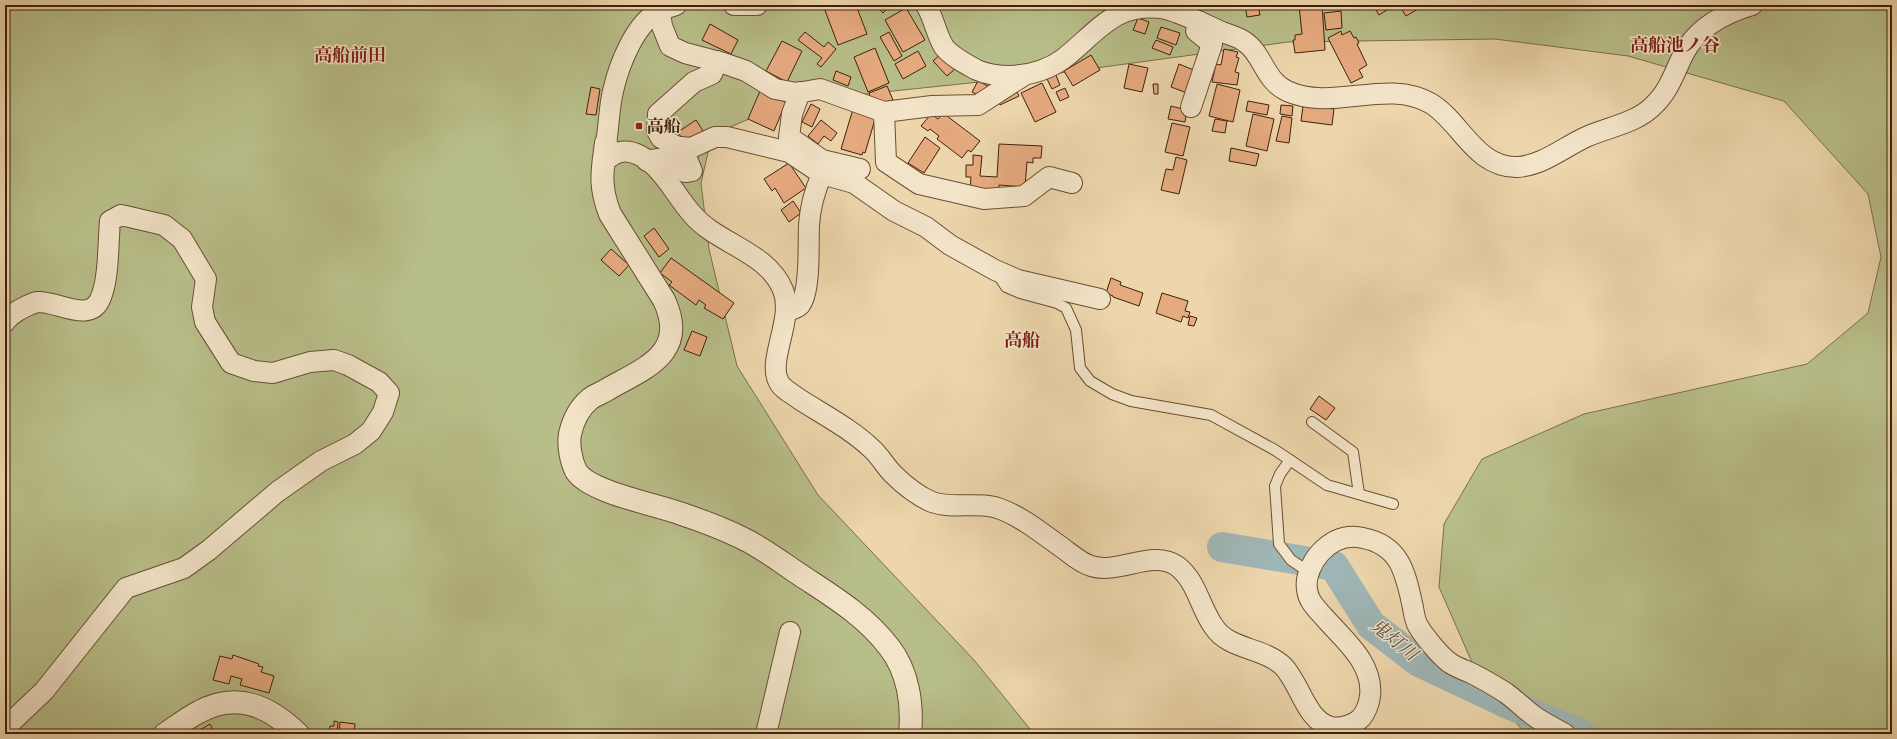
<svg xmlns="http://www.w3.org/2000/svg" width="1897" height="739" font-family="Cardo,'Noto Serif JP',serif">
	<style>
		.green { fill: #b8be89; stroke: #7b6f4a }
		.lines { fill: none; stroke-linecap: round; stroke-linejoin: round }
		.river { stroke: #9fb6b6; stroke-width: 30 }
		.building { fill: #e6aa7f; stroke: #3e200c }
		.service-casing { stroke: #6a4e34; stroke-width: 12 }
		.minor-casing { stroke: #6a4e34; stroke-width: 22 }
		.tertiary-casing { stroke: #6a4e34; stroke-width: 24 }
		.service { stroke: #f3e4c9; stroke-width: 10 }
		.minor { stroke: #f3e4c9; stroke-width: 20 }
		.tertiary { stroke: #f3e4c9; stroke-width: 22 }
		.poi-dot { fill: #8f2418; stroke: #f3e4c9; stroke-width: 1.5 }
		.labels { text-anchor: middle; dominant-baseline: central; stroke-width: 3; stroke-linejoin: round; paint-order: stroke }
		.poi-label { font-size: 17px; font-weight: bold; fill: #3e200c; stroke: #f3e4c9; text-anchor: start }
		.neighbourhood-label { font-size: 18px; font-weight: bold; fill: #7a1f14; stroke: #f3e4c9 }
		.water-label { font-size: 18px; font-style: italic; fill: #564636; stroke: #f3e4c9 }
	</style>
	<rect width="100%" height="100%" fill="#edd6ac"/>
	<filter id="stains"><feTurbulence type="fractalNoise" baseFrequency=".005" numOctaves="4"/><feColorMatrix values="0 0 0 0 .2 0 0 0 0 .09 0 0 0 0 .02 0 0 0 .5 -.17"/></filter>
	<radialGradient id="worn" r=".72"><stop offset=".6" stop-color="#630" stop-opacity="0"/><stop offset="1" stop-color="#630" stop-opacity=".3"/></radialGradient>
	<path class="green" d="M5 5H1892V734H1526L1482 685 1439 587 1444 524 1482 459 1584 414 1807 364 1868 313 1881 257 1868 194 1784 101 1628 56 1495 39 1288 42 1037 76 788 102 712 135 701 183 709 249 737 366 818 495 974 660 1034 734H5Z"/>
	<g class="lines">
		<path class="river" d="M1222 547 1334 566 1371 625 1419 662 1508 704 1581 734"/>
	</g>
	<g class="building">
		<path d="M823 5H856L867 34 838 45Z"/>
		<path d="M880 5H891L883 13 878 7Z"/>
		<path d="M1245 5H1258L1260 15 1247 17Z"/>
		<path d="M1299 5H1322L1325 50 1295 53 1293 40H1295V35L1302 34Z"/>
		<path d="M1373 5H1392L1393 6 1379 15Z"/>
		<path d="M1399 5H1415L1418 9 1406 16Z"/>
		<path d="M906 8 925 40 903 52 885 20Z"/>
		<path d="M1341 11 1342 28 1326 30 1324 13Z"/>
		<path d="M1138 18 1149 22 1145 34 1133 30Z"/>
		<path d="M710 24 738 40 731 54 702 40Z"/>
		<path d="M1161 27 1180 33 1176 45 1157 38Z"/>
		<path d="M1341 31 1342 35 1350 31 1354 38 1356 37 1359 43 1357 44 1367 65 1359 70 1363 77 1351 83 1328 38Z"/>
		<path d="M805 32 824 47 828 42 836 49 821 67 817 64 822 58 798 40Z"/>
		<path d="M889 32 902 56 894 61 880 37Z"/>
		<path d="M1156 40 1173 47 1170 55 1152 48Z"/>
		<path d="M782 41 802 51 787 82 766 71Z"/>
		<path d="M875 48 889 83 868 92 854 57Z"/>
		<path d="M1224 49 1238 52 1236 57 1239 58 1235 72 1239 73 1237 85 1212 82 1216 64 1221 65Z"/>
		<path d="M918 51 926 66 903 79 895 64Z"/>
		<path d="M941 54 955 69 947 76 933 61Z"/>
		<path d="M1091 55 1100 70 1073 86 1064 71Z"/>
		<path d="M1129 64 1148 68 1142 92 1124 88Z"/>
		<path d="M1179 64 1196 71 1187 93 1171 87Z"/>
		<path d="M836 71 851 77 848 86 833 80Z"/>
		<path d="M1055 73 1060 85 1052 89 1046 77Z"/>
		<path d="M978 81 988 86 982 97 972 92Z"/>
		<path d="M1042 83 1056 112 1035 122 1021 93Z"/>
		<path d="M1153 84H1158V94H1154Z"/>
		<path d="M1217 84 1240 90 1233 122 1209 116Z"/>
		<path d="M887 86 893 100 879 105 872 102 869 93Z"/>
		<path d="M591 87 600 89 596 115 586 114Z"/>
		<path d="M1065 88 1069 97 1060 101 1056 92Z"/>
		<path d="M1016 90 1019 96 1000 105 998 99Z"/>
		<path d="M760 91 786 102 774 131 748 119Z"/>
		<path d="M1248 101 1269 105 1267 115 1246 111Z"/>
		<path d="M811 104 820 109 812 127 802 122Z"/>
		<path d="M1281 105 1293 106 1292 116 1280 114Z"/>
		<path d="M1171 106 1187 110 1185 122 1168 119Z"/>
		<path d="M1303 106 1334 109 1332 125 1301 121Z"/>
		<path d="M853 109 876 116 865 153 863 152 862 155 841 149Z"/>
		<path d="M943 113 980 141 971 152 968 150 962 158 937 139 939 136 930 129 928 131 921 126 931 114 938 119Z"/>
		<path d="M1253 114 1274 119 1267 151 1246 146Z"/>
		<path d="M1282 116 1292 118 1289 143 1276 141Z"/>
		<path d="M1215 119 1227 121 1225 133 1212 131Z"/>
		<path d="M696 120 703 131 688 140 687 138 683 140 678 132Z"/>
		<path d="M821 120 837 133 831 141 824 136 818 144 808 136Z"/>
		<path d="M1172 123 1190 127 1183 156 1165 152Z"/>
		<path d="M925 137 940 148 924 173 908 163Z"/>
		<path d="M999 144 1042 146 1041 158H1033V163L1027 162 1025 187 999 185V193L970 191 971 177H966V165H973V155L982 156 980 176 997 177Z"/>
		<path d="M1231 148 1259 154 1256 166 1229 161Z"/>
		<path d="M1176 157 1187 160 1179 194 1161 190 1166 169 1173 170Z"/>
		<path d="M789 163 806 188 784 203 775 188 772 191 764 179Z"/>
		<path d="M793 201 801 213 789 222 781 210Z"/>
		<path d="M654 228 669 249 659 257 644 236Z"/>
		<path d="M611 249 629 265 619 276 601 260Z"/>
		<path d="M671 258 734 303 723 319 704 308 706 305 699 300 696 305 669 285 672 282 660 273Z"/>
		<path d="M1111 278 1121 282 1120 285 1143 293 1139 306 1113 297V296L1106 293Z"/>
		<path d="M1162 293 1188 301 1185 311 1190 312 1188 318 1183 316 1181 322 1156 313Z"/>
		<path d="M1190 316 1197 318 1194 326 1188 325Z"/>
		<path d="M692 331 707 337 700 356 684 350Z"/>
		<path d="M1319 396 1335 408 1326 420 1310 409Z"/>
		<path d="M233 655 259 664 258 666 263 667 261 672 274 676 269 693 240 685 242 679 231 676 229 684 213 680 220 656 232 659Z"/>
		<path d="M334 721 338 722 337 734H329L330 726H334Z"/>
		<path d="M340 722 355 724 354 734H339Z"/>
		<path d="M210 724 215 734H193Z"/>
	</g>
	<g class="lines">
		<defs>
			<g id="service">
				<path d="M997 273 1006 287 1020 293 1057 303 1066 308 1076 330 1080 368 1090 381 1112 394 1131 401 1211 415 1275 450 1327 485 1393 504"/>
				<path d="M1312 422 1353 452 1359 494"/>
				<path d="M1290 460 1280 474 1275 486 1279 544 1291 560 1309 572"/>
			</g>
			<g id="minor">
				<path d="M659 5 662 26 670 46 685 53 723 63 746 71 775 89 797 93 820 89 884 112 932 106 978 105 1023 76"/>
				<path d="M734 5H757"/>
				<path d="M926 5C934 18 936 34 944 47 952 57 966 64 977 70 988 75 1000 76 1011 76 1029 75 1048 70 1063 59 1097 33 1115 0 1166 9 1185 14 1204 24 1222 32 1230 35 1239 37 1245 42 1263 54 1264 80 1287 91 1333 112 1386 78 1430 103 1460 120 1475 168 1517 167 1542 166 1564 147 1586 137 1608 127 1637 123 1654 105 1669 91 1675 71 1684 53 1698 27 1725 13 1752 5"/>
				<path d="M717 61 712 74 694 82 658 114 657 131 661 138 678 147 691 148 715 137H727L789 152 822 174 854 183 894 211 926 227 950 245 995 270 1018 280 1100 299"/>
				<path d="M800 92 792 114 789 137 822 160 860 169"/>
				<path d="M1191 107 1212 44 1196 31 1200 22"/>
				<path d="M884 112 886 162 919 184 984 199 1024 196 1049 177 1072 183"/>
				<path d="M606 143C609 126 609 108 613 91 619 65 635 22 661 10 666 8 671 7 676 5"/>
				<path d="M647 161C667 156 671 157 685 172L692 171 682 147"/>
				<path d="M603 163C614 152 624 148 639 155 664 168 674 194 692 214 717 244 767 251 783 290 795 320 765 362 780 384 784 390 794 395 799 399 824 415 851 429 872 449 880 456 885 466 893 474 903 484 918 496 932 502 954 510 980 500 1003 510 1025 519 1044 535 1064 549 1072 555 1081 563 1091 566 1118 575 1152 549 1177 566 1197 581 1200 608 1214 627 1229 650 1263 647 1283 666 1300 683 1306 721 1331 727 1341 729 1354 725 1361 718 1366 712 1369 704 1370 696 1374 663 1343 639 1323 616 1316 608 1308 601 1307 589 1305 577 1312 562 1320 553 1332 540 1346 534 1363 538 1399 545 1405 571 1412 603 1414 611 1414 619 1418 626 1424 636 1440 656 1450 663 1456 667 1464 670 1471 673 1483 679 1495 686 1506 693 1517 701 1526 711 1537 718 1546 724 1556 729 1565 734"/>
				<path d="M786 311C791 310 796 309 800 305 811 291 808 244 809 225 810 208 815 190 822 174"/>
				<path d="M5 322C9 316 13 314 19 310 25 307 31 303 38 302 58 301 91 325 101 297 109 278 108 243 110 221L121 215 164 225 182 239 206 279 202 307 205 322 231 363 254 371 273 373 310 362 334 360 348 365 379 382 389 393 383 412 371 431 355 444 321 461 277 492 209 550 184 568 126 588 44 691 5 728"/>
				<path d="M766 734 790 632"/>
			</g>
			<g id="tertiary">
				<path d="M606 143C602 172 599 186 610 214L664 300C689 353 645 368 608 389 602 393 595 395 590 399 579 408 573 421 570 434 568 445 571 461 576 471 589 492 654 504 679 513 700 520 722 528 742 538 765 549 786 566 808 580 837 599 867 618 889 647 908 671 913 704 910 734"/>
				<path d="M165 734C176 727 187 718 199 712 237 691 269 706 298 734"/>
			</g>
		</defs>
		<use href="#service" class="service-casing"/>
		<use href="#minor" class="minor-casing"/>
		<use href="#tertiary" class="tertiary-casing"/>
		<use href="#service" class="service"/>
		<use href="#minor" class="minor"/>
		<use href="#tertiary" class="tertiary"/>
	</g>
	<rect class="poi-dot" x="635" y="122" width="8" height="8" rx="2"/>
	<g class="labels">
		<g class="poi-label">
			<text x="647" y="126">高船</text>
		</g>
		<g class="neighbourhood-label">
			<text x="1675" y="45">高船池ノ谷</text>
			<text x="350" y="55">高船前田</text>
			<text x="1022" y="340">高船</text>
		</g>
		<g class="water-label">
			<text transform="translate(1394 640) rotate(39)">鬼灯川</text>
		</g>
	</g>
	<rect width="1897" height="739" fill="none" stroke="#edd6ac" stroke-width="20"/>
	<rect x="6" y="6" width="1885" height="727" fill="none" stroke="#3e200c" stroke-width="2"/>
	<rect x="10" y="10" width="1877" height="719" fill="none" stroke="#3e200c"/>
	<rect width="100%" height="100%" filter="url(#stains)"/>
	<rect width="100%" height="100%" fill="url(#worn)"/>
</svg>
